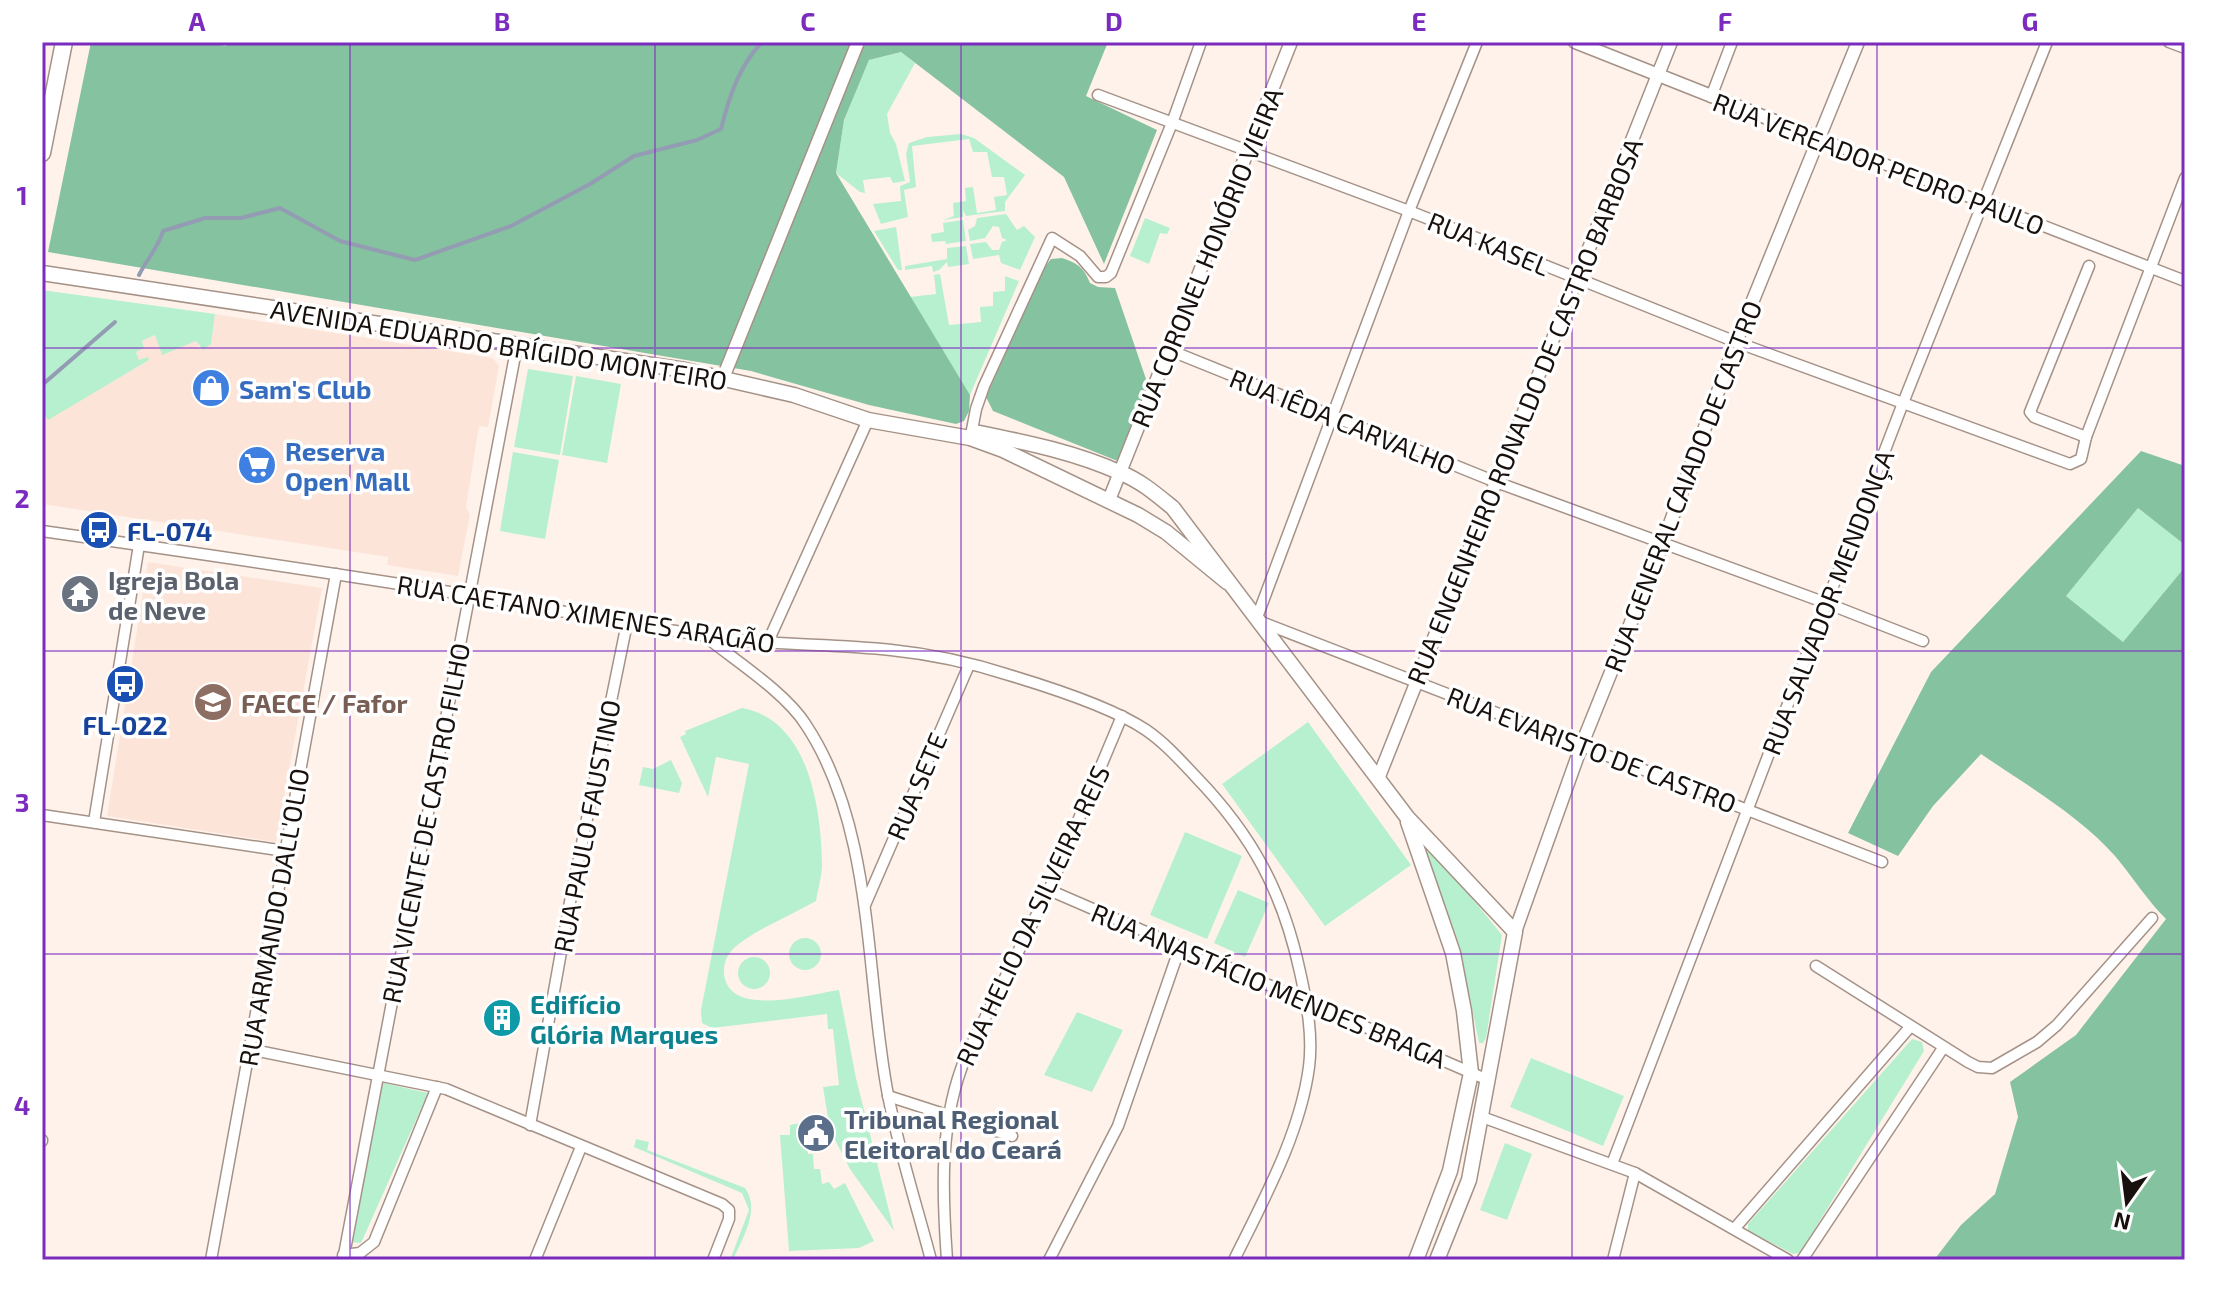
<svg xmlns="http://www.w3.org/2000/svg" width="2227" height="1302" font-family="'Exo 2',sans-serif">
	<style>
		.built { fill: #fce5d8 }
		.green { fill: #b6f0cf }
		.forest { fill: #85c29f }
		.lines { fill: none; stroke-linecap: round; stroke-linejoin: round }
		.stream { stroke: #939cb2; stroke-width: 4 }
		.minor-casing { stroke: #a59287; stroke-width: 13 }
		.tertiary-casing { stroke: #a59287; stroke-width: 15 }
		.secondary-casing { stroke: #a59287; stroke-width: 17 }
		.trunk-casing { stroke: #a59287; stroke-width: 19 }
		.minor { stroke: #fff; stroke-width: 10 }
		.tertiary { stroke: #fff; stroke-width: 12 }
		.secondary { stroke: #fff; stroke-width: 14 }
		.trunk { stroke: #fff; stroke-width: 16 }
		.grid { fill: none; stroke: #7b2cbf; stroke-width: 2; stroke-opacity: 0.55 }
		.labels { text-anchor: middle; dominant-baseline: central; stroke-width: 7; stroke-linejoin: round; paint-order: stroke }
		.street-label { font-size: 26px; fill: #17100c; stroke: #fff }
		.shop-label { font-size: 26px; font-weight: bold; fill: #366cbe; stroke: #fff; text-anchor: start }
		.transit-label { font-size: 26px; font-weight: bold; fill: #164399; stroke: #fff; text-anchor: start }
		.worship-label { font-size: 26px; font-weight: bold; fill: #5b616d; stroke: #fff; text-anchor: start }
		.education-label { font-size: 26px; font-weight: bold; fill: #785e54; stroke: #fff; text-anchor: start }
		.culture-label { font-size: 26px; font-weight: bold; fill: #0d838f; stroke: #fff; text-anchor: start }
		.service-label { font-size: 26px; font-weight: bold; fill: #4e5e75; stroke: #fff; text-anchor: start }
		.neatline { fill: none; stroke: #7b2cbf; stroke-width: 3 }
		.grid-label { font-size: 26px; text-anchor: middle; font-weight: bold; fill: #7b2cbf }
	</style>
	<rect width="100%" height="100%" fill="#fff2eb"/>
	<g class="built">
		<path d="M215 314 493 358 499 366 488 427 479 426 466 507 470 515 458 576 387 565 388 557 42 504V411L48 419 149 360H139L136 352 142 341 155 335 162 354 196 341 201 349 211 344Z"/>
		<path d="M148 562 322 588 276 842 107 816Z"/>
	</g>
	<g class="green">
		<path d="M901 52 915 63 887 114 890 133 896 144 905 181 893 183 890 177 863 180 865 193 860 192 836 173 844 120 869 60Z"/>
		<path d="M961 134 974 138 1025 175 1005 202V211L966 216 963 210V217L943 220 954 216 953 203 966 201 965 188 973 187 977 213 996 210 994 197 1007 195 1004 177H992L987 152H973L969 139 912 146 916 187 904 190 908 217 881 224 873 204 901 201 900 186 910 182 906 154 909 143 927 137Z"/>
		<path d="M1006 214 1017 230 1024 226 1035 237 1020 270 1001 263 999 255 973 259 970 244 986 242 992 250H999L1002 242 1007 240 1002 238 999 227 993 226 985 238 970 241 968 230 975 226 977 218Z"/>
		<path d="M1145 218 1170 228 1167 234 1160 233 1149 264 1130 256Z"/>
		<path d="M963 220 966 241 946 244 945 241 932 242 931 234 944 232 943 223Z"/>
		<path d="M896 227 902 270H898L874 231Z"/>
		<path d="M966 246 969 264 948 267 947 262 939 270 933 272 932 266 905 270V266L947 259V248Z"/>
		<path d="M940 274 949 325 981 322 980 307 993 306V292L1005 291V276L1019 281 970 395 910 297 936 294 934 275Z"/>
		<path d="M42 290 215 314 211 344 203 350 196 341 162 355 155 335 142 341 144 348 136 352 139 360 148 357 149 360 48 420 42 411Z"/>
		<path d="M528 369 573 376 560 455 514 447Z"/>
		<path d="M576 376 621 384 607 463 562 455Z"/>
		<path d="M513 452 559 460 545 539 500 531Z"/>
		<path d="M2138 508 2185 545V567L2123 642 2066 596Z"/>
		<path d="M742 708C809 720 821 808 822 864 822 876 818 889 816 901 790 916 758 928 735 947 727 954 723 964 724 974 729 1019 810 994 839 990L856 1078 894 1231 850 1169 830 1130 823 1087 839 1085 833 1029H828L827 1014 712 1028 702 1023 701 1010 749 764 716 757 708 797 680 737 686 734 685 731Z"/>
		<path d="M1308 722 1411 865 1325 926 1222 784Z"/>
		<path d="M671 760 682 783 679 793 639 785 643 767 653 769Z"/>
		<path d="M1185 832 1242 856 1207 939 1150 915Z"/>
		<path d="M1428 851 1435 853 1502 935 1486 1038 1483 1043H1479L1459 944 1426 855Z"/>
		<path d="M1238 890 1269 903 1245 957 1214 943Z"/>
		<circle cx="805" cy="954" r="16"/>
		<circle cx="754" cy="973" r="16"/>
		<path d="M1077 1012 1123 1030 1092 1092 1044 1075Z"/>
		<path d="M1912 1039 1922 1042 1924 1051 1800 1253 1793 1254 1748 1231V1224Z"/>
		<path d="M1531 1058 1624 1096 1603 1146 1510 1107Z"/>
		<path d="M383 1083 428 1093 361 1243 349 1242Z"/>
		<path d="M800 1123 801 1140H807L808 1154H813L814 1169H820L822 1184 829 1182 834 1189 845 1183 874 1241 859 1248 789 1251 780 1135H790V1125Z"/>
		<path d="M636 1139 649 1142 647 1150 745 1188C761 1211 742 1238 733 1260H730L749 1210 742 1193 634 1147Z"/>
		<path d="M1505 1143 1532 1154 1507 1220 1480 1210Z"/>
	</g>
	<g class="forest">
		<path d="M91 42H206L226 46 227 42H1108L1086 96 1157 130 1104 264 1064 177 901 52 869 60 844 120 836 173 970 395 969 411 964 421 956 424 869 405 751 371 48 252Z"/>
		<path d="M1062 258C1078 263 1084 268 1090 283L1098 287 1115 288 1147 382 1120 462 993 411 986 397 1044 268 1051 259Z"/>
		<path d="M2141 451 2185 466V545L2138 508 2066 596 2123 642 2185 567V1260H1934L1961 1225 1995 1194 2018 1117 2010 1082 2076 1035 2166 919C2146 899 2133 877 2115 856 2080 816 2025 784 1981 754L1933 806 1898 856 1848 833 1931 672Z"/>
	</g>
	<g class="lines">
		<g class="stream">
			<path d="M139 275C147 259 158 248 163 231L205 218H241L280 208 340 241 415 260 511 226 590 184 634 156 697 140 721 129C729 97 739 66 762 42"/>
			<path d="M42 385 115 322"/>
		</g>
		<defs>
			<g id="minor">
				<path d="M1477 42 1409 211 1256 620 1882 862"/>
				<path d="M2169 42 2185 48"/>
				<path d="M1098 95 1409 211 1736 342 2070 464 2081 459 2086 437 2185 178"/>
				<path d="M1711 97 1732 42"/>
				<path d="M1820 139 2185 281"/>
				<path d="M1169 350 1496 482 1826 603 1923 641"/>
				<path d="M971 435 976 409 984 386 1052 238 1080 256 1098 277H1106L1111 273 1172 123 1201 42"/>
				<path d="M2086 437 2034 417 2030 412 2089 266"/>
				<path d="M42 531C182 551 322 571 462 594 542 607 621 623 701 635 764 646 827 643 891 650 930 654 972 663 1009 675 1049 687 1112 707 1146 730 1165 743 1180 760 1196 777 1253 836 1283 893 1300 972 1307 1003 1313 1036 1309 1067 1300 1134 1264 1199 1234 1260"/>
				<path d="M706 637C736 661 786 693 806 725 875 829 865 977 888 1095 899 1151 917 1206 931 1260"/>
				<path d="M767 644 868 420"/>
				<path d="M42 815 285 851"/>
				<path d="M94 822 139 545"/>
				<path d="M1049 890 1488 1080"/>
				<path d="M865 905 969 665"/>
				<path d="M1816 966 1968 1062 1978 1067 1992 1068 2037 1042 2057 1025 2152 918"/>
				<path d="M248 1049 446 1089 722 1204 729 1210V1219L713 1260"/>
				<path d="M888 1096 1012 1136"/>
				<path d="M1482 1117 1635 1173 1788 1260"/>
				<path d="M530 1125 570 902 627 623"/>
				<path d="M42 1141V1140"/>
				<path d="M1612 1164 1903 403 2047 42"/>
				<path d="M1735 1228 1910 1027"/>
				<path d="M343 1255 360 1253 374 1242 437 1087"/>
				<path d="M211 1260 336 574"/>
				<path d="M343 1260 517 345"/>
				<path d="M535 1260 581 1147"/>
				<path d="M947 1260C942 1190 939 1121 966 1056L1049 890 1122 716"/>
				<path d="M1049 1260 1118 1126 1180 947"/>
				<path d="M1613 1260 1635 1173"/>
				<path d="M1802 1260 1943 1048"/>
			</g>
			<g id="tertiary">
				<path d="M1575 42 1820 139"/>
				<path d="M723 378 858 42"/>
				<path d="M1109 500 1291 42"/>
				<path d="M1378 779 1671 42"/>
				<path d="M1515 932 1582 744 1663 543 1736 342 1858 42"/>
			</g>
			<g id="secondary">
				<path d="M42 273 685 370 794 395 868 420 970 438 1003 450 1138 515 1166 532 1227 582"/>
				<path d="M975 432C1024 442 1075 452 1121 473 1141 481 1157 495 1173 508L1407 817 1515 932 1469 1180 1437 1260"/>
				<path d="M1408 822 1453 953 1464 1011 1471 1073 1450 1171 1416 1260"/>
			</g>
			<path id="trunk" d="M42 153 64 42"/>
		</defs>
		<use href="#minor" class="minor-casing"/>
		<use href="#tertiary" class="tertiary-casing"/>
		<use href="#secondary" class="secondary-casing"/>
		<use href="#trunk" class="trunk-casing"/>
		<use href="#minor" class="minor"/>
		<use href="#tertiary" class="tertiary"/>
		<use href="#secondary" class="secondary"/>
		<use href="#trunk" class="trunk"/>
	</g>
	<path class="grid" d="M350 42V1260M655 42V1260M961 42V1260M1266 42V1260M1572 42V1260M1877 42V1260M42 348H2185M42 651H2185M42 954H2185"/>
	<defs>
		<symbol id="shop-disc" viewBox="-11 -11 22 22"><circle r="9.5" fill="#3f7fe0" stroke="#fff"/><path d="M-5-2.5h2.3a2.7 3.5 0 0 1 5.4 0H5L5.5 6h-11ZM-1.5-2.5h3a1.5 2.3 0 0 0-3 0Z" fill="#fff"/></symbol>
		<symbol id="supermarket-disc" viewBox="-11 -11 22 22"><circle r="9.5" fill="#3f7fe0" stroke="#fff"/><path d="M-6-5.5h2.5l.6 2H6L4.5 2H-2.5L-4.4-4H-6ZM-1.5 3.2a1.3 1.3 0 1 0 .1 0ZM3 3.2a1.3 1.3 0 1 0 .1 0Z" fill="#fff"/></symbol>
		<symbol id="bus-disc" viewBox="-11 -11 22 22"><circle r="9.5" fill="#1a4fb4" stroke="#fff"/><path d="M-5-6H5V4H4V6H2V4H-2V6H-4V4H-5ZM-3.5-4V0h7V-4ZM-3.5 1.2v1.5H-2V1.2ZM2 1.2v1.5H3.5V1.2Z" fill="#fff"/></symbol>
		<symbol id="temple-disc" viewBox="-11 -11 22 22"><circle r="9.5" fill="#6b7280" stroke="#fff"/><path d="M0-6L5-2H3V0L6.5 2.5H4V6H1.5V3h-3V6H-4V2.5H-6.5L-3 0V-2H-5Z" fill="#fff"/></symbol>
		<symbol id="university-disc" viewBox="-11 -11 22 22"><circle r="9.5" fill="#8d6e63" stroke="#fff"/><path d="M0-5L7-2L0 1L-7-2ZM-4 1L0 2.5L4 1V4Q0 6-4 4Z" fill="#fff"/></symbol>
		<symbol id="building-disc" viewBox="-11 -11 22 22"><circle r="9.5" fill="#0f9aa8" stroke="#fff"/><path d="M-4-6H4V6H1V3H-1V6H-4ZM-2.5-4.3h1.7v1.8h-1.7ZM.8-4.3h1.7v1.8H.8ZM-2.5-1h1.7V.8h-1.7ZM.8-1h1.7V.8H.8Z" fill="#fff"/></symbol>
		<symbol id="civic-disc" viewBox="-11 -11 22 22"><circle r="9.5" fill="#5c6f8a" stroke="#fff"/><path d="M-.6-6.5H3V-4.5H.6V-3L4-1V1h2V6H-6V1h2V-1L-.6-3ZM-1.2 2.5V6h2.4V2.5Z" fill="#fff"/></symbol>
	</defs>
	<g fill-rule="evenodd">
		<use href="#shop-disc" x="189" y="366" width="44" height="44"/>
		<use href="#supermarket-disc" x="235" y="443" width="44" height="44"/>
		<use href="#bus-disc" x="77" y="508" width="44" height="44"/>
		<use href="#temple-disc" x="58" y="572" width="44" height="44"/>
		<use href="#bus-disc" x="103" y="662" width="44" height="44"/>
		<use href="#university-disc" x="191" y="680" width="44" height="44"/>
		<use href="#building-disc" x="480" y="996" width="44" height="44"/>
		<use href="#civic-disc" x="794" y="1111" width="44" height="44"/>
	</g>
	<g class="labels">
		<g class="street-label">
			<text transform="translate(1879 163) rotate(21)">RUA VEREADOR PEDRO PAULO</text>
			<text transform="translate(1489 243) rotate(22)">RUA KASEL</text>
			<text transform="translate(1206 257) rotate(-68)">RUA CORONEL HONÓRIO VIEIRA</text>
			<text transform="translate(499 344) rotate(9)">AVENIDA EDUARDO BRÍGIDO MONTEIRO</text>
			<text transform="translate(1524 411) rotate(-68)">RUA ENGENHEIRO RONALDO DE CASTRO BARBOSA</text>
			<text transform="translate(1343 421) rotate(22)">RUA IÊDA CARVALHO</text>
			<text transform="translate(1682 486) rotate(-69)">RUA GENERAL CAIADO DE CASTRO</text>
			<text transform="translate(1827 602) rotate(-69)">RUA SALVADOR MENDONÇA</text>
			<text transform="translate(586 613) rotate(9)">RUA CAETANO XIMENES ARAGÃO</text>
			<text transform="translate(1592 749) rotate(21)">RUA EVARISTO DE CASTRO</text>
			<text transform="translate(916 786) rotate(-67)">RUA SETE</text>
			<text transform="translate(425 823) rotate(-79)">RUA VICENTE DE CASTRO FILHO</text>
			<text transform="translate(586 826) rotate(-79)">RUA PAULO FAUSTINO</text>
			<text transform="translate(1032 915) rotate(-65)">RUA HELIO DA SILVEIRA REIS</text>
			<text transform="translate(273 917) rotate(-80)">RUA ARMANDO DALL'OLIO</text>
			<text transform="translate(1269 985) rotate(23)">RUA ANASTÁCIO MENDES BRAGA</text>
		</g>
		<g class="shop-label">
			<text x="239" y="388">Sam's Club</text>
			<text x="285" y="450">Reserva<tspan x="285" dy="30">Open Mall</tspan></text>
		</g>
		<g class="transit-label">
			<text x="127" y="530">FL-074</text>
			<text x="125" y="724" text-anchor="middle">FL-022</text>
		</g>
		<g class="worship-label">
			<text x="108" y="579">Igreja Bola<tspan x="108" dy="30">de Neve</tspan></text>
		</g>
		<g class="education-label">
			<text x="241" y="702">FAECE / Fafor</text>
		</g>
		<g class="culture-label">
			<text x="530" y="1003">Edifício<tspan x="530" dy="30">Glória Marques</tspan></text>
		</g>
		<g class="service-label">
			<text x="844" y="1118">Tribunal Regional<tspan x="844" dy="30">Eleitoral do Ceará</tspan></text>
		</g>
	</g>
	<rect width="2227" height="1302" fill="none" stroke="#ffffff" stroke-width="88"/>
	<g transform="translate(2127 1202) rotate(194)" stroke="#ffffff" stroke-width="6" paint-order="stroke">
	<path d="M0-6L14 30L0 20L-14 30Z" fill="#17100c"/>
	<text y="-12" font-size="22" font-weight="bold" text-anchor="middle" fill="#17100c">N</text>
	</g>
	<rect x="44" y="44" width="2139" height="1214" class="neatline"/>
	<g class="grid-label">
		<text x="197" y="31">A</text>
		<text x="502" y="31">B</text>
		<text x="808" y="31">C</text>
		<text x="1114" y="31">D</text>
		<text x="1419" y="31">E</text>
		<text x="1725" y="31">F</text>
		<text x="2030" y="31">G</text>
		<text x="22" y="205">1</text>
		<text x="22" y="508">2</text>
		<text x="22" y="812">3</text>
		<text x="22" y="1115">4</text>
	</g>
</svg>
